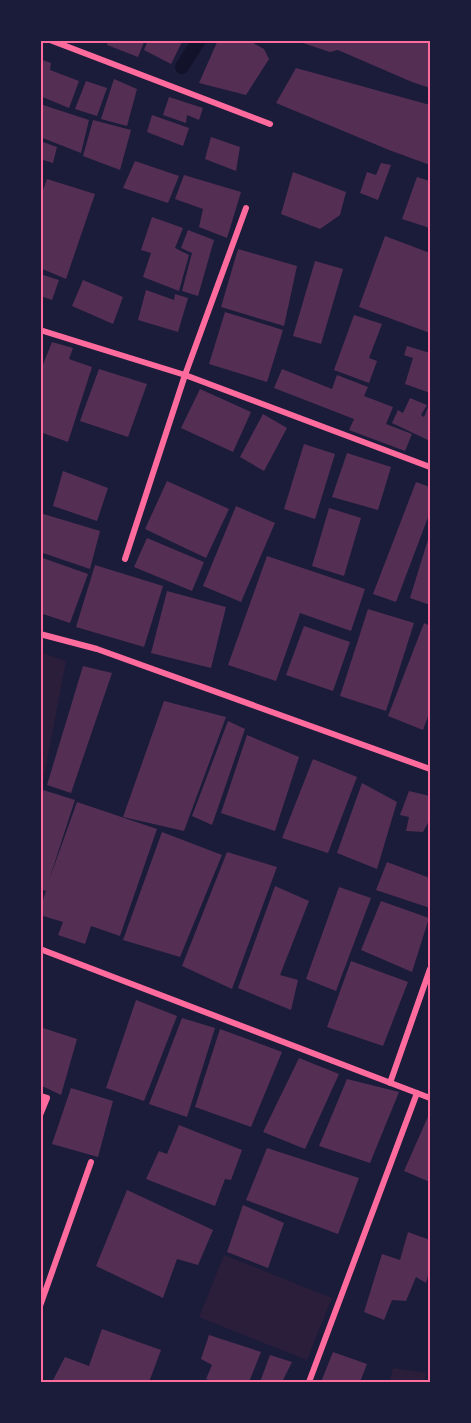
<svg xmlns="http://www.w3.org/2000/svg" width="471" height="1423" font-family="'Titillium Web',sans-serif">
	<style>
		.green { fill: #2a1e3b }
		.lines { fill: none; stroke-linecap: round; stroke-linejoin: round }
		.stream { stroke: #12122b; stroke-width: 14 }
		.building { fill: #542f53 }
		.minor { stroke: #ff6b9d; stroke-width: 6 }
		.neatline { fill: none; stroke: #ff6b9d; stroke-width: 2 }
	</style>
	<rect width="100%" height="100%" fill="#1b1b3a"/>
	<g class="green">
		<path d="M40 652 66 661 43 782 40 781Z"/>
		<path d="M224 1255 332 1298 307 1360 199 1317Z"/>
		<path d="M393 1368 427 1373 424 1382H389Z"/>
	</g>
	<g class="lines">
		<path class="stream" d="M182 67 199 40"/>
	</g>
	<g class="building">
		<path d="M109 40H145L138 57 107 45Z"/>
		<path d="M148 40H183L171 64 144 50Z"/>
		<path d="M218 40H248L264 49 269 59 246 95 199 83Z"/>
		<path d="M294 40H430V88L412 82 338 50 330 52Z"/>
		<path d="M40 59 51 63 50 70 79 81 69 108 40 96Z"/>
		<path d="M296 68 430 105V165L389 150 276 103Z"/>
		<path d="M114 79 137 89 127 126 101 119Z"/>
		<path d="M86 81 107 88 97 116 75 109Z"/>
		<path d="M169 97 203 108 199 120 187 115 186 123 163 115Z"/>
		<path d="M40 104 89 120 81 153 40 137Z"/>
		<path d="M152 115 189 128 183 146 147 132Z"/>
		<path d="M93 120 131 130 120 170 83 156Z"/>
		<path d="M211 137 240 147 236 171 205 159Z"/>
		<path d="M40 141 57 147 53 163 40 159Z"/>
		<path d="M135 161 179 176 168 203 123 188Z"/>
		<path d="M381 163 391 165 378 200 360 193 367 172 376 175Z"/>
		<path d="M293 172 346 192 340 215 320 229 281 214Z"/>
		<path d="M184 175 241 192 227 238 199 227 203 209 175 199Z"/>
		<path d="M417 177 430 181V228L402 219Z"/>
		<path d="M47 179 95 194 66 279 40 268V198Z"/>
		<path d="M152 217 183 228 175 248 189 255 179 291 143 277 151 253 141 250Z"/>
		<path d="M188 230 214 240 198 296 182 291 192 253 181 248Z"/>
		<path d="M385 236 430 253V333L359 307Z"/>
		<path d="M238 249 297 266 284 326 221 307Z"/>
		<path d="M315 261 343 269 321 344 293 336Z"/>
		<path d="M40 274 59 280 52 300 40 296Z"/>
		<path d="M83 280 123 297 113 324 72 306Z"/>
		<path d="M146 290 174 300 175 294 188 298 178 332 138 320Z"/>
		<path d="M225 312 283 330 267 382 209 364Z"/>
		<path d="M354 315 382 324 369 358 377 361 369 383 334 370Z"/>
		<path d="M52 342 73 348 69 359 92 367 68 442 40 432V372Z"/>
		<path d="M407 346 430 353V393L405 384 413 358 404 355Z"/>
		<path d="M99 369 147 384 128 437 80 421Z"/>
		<path d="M282 369 332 389 337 375 368 387 364 396 393 407 386 424 412 434 405 451 349 430 354 419 274 388Z"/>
		<path d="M200 389 251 412 233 452 181 428Z"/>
		<path d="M410 398 427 405 421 415 424 417 430 402V441L392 423 398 410 403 413Z"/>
		<path d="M263 414 287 428 264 471 240 457Z"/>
		<path d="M304 444 335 454 315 519 284 509Z"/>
		<path d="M347 453 391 467 378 510 332 497Z"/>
		<path d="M63 471 108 488 97 521 53 506Z"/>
		<path d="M167 481 229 509 206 558 145 529Z"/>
		<path d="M416 482 430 487V512L396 602 373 594Z"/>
		<path d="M236 506 275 523 241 602 203 586Z"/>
		<path d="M329 508 361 518 344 576 312 566Z"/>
		<path d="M40 513 100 531 90 569 40 552Z"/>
		<path d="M430 533V605L410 598Z"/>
		<path d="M147 538 204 562 192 591 134 567Z"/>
		<path d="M267 556 365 589 351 631 300 613 276 681 228 665Z"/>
		<path d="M40 557 88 574 70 623 40 613Z"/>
		<path d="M95 565 163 586 144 647 76 627Z"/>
		<path d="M167 591 226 607 211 668 151 653Z"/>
		<path d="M368 609 414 623 386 711 340 696Z"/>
		<path d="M424 623 430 626V711L423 730 388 716Z"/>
		<path d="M304 626 350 642 333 691 286 675Z"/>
		<path d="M83 666 112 673 71 793 47 785Z"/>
		<path d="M164 701 226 717 184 831 123 817Z"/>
		<path d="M228 721 245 729 212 825 192 816Z"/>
		<path d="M247 735 299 757 275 831 221 813Z"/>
		<path d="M313 759 357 777 328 853 282 838Z"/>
		<path d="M362 783 397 802 377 869 337 853Z"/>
		<path d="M40 789 75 800 48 883 77 802 157 829 120 936 91 926 85 944 58 935 63 922 40 915V908L46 891 40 889Z"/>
		<path d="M409 791 430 796V819L423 832 406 831 409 817 400 815Z"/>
		<path d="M162 832 222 855 180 957 123 940Z"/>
		<path d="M227 852 277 867 232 989 182 966Z"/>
		<path d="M387 862 430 878V908L376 890Z"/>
		<path d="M275 886 309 901 280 975 298 980 291 1010 238 988Z"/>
		<path d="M339 887 371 898 336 991 306 979Z"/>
		<path d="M381 901 429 918 412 972 361 950Z"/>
		<path d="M351 961 408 982 383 1046 327 1027Z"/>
		<path d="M136 1000 177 1016 144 1101 106 1088Z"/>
		<path d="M182 1018 215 1028 187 1117 149 1104Z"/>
		<path d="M43 1028 77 1039 61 1095 40 1085V1036Z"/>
		<path d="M220 1029 282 1052 251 1127 195 1107Z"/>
		<path d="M299 1058 339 1074 305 1149 263 1132Z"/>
		<path d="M347 1079 399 1092 370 1163 319 1146Z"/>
		<path d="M71 1088 113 1101 98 1157 52 1144Z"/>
		<path d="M430 1112V1182L404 1171Z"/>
		<path d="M179 1125 242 1150 231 1180 225 1179 215 1206 146 1179 159 1151 167 1154Z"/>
		<path d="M267 1148 359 1178 338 1234 246 1200Z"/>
		<path d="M127 1190 213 1230 198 1265 177 1259 163 1298 96 1266Z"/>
		<path d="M243 1205 284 1223 268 1268 227 1252Z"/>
		<path d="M408 1232 430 1240V1268L426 1283 416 1277 406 1301 392 1300 384 1320 364 1312 382 1254 400 1260Z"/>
		<path d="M102 1329 161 1350 149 1382H52L65 1357 89 1366Z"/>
		<path d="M209 1335 261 1352 249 1382H215L206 1379 212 1365 201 1359Z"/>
		<path d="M333 1352 367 1364 360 1382H321Z"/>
		<path d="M270 1355 292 1362 282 1382H260Z"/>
	</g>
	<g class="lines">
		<g class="minor">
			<path d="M50 40 270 124"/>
			<path d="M40 330 185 375 430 467"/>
			<path d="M125 559 185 375 246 208"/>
			<path d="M40 634 97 649 430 769"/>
			<path d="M40 949 430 1098"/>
			<path d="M390 1083 430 969"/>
			<path d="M40 1096 47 1098 40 1115"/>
			<path d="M40 1306 91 1162"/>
			<path d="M309 1382 417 1093"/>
		</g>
	</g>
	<rect width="471" height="1423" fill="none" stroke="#1b1b3a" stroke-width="84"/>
	<rect x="42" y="42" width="387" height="1339" class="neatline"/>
</svg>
